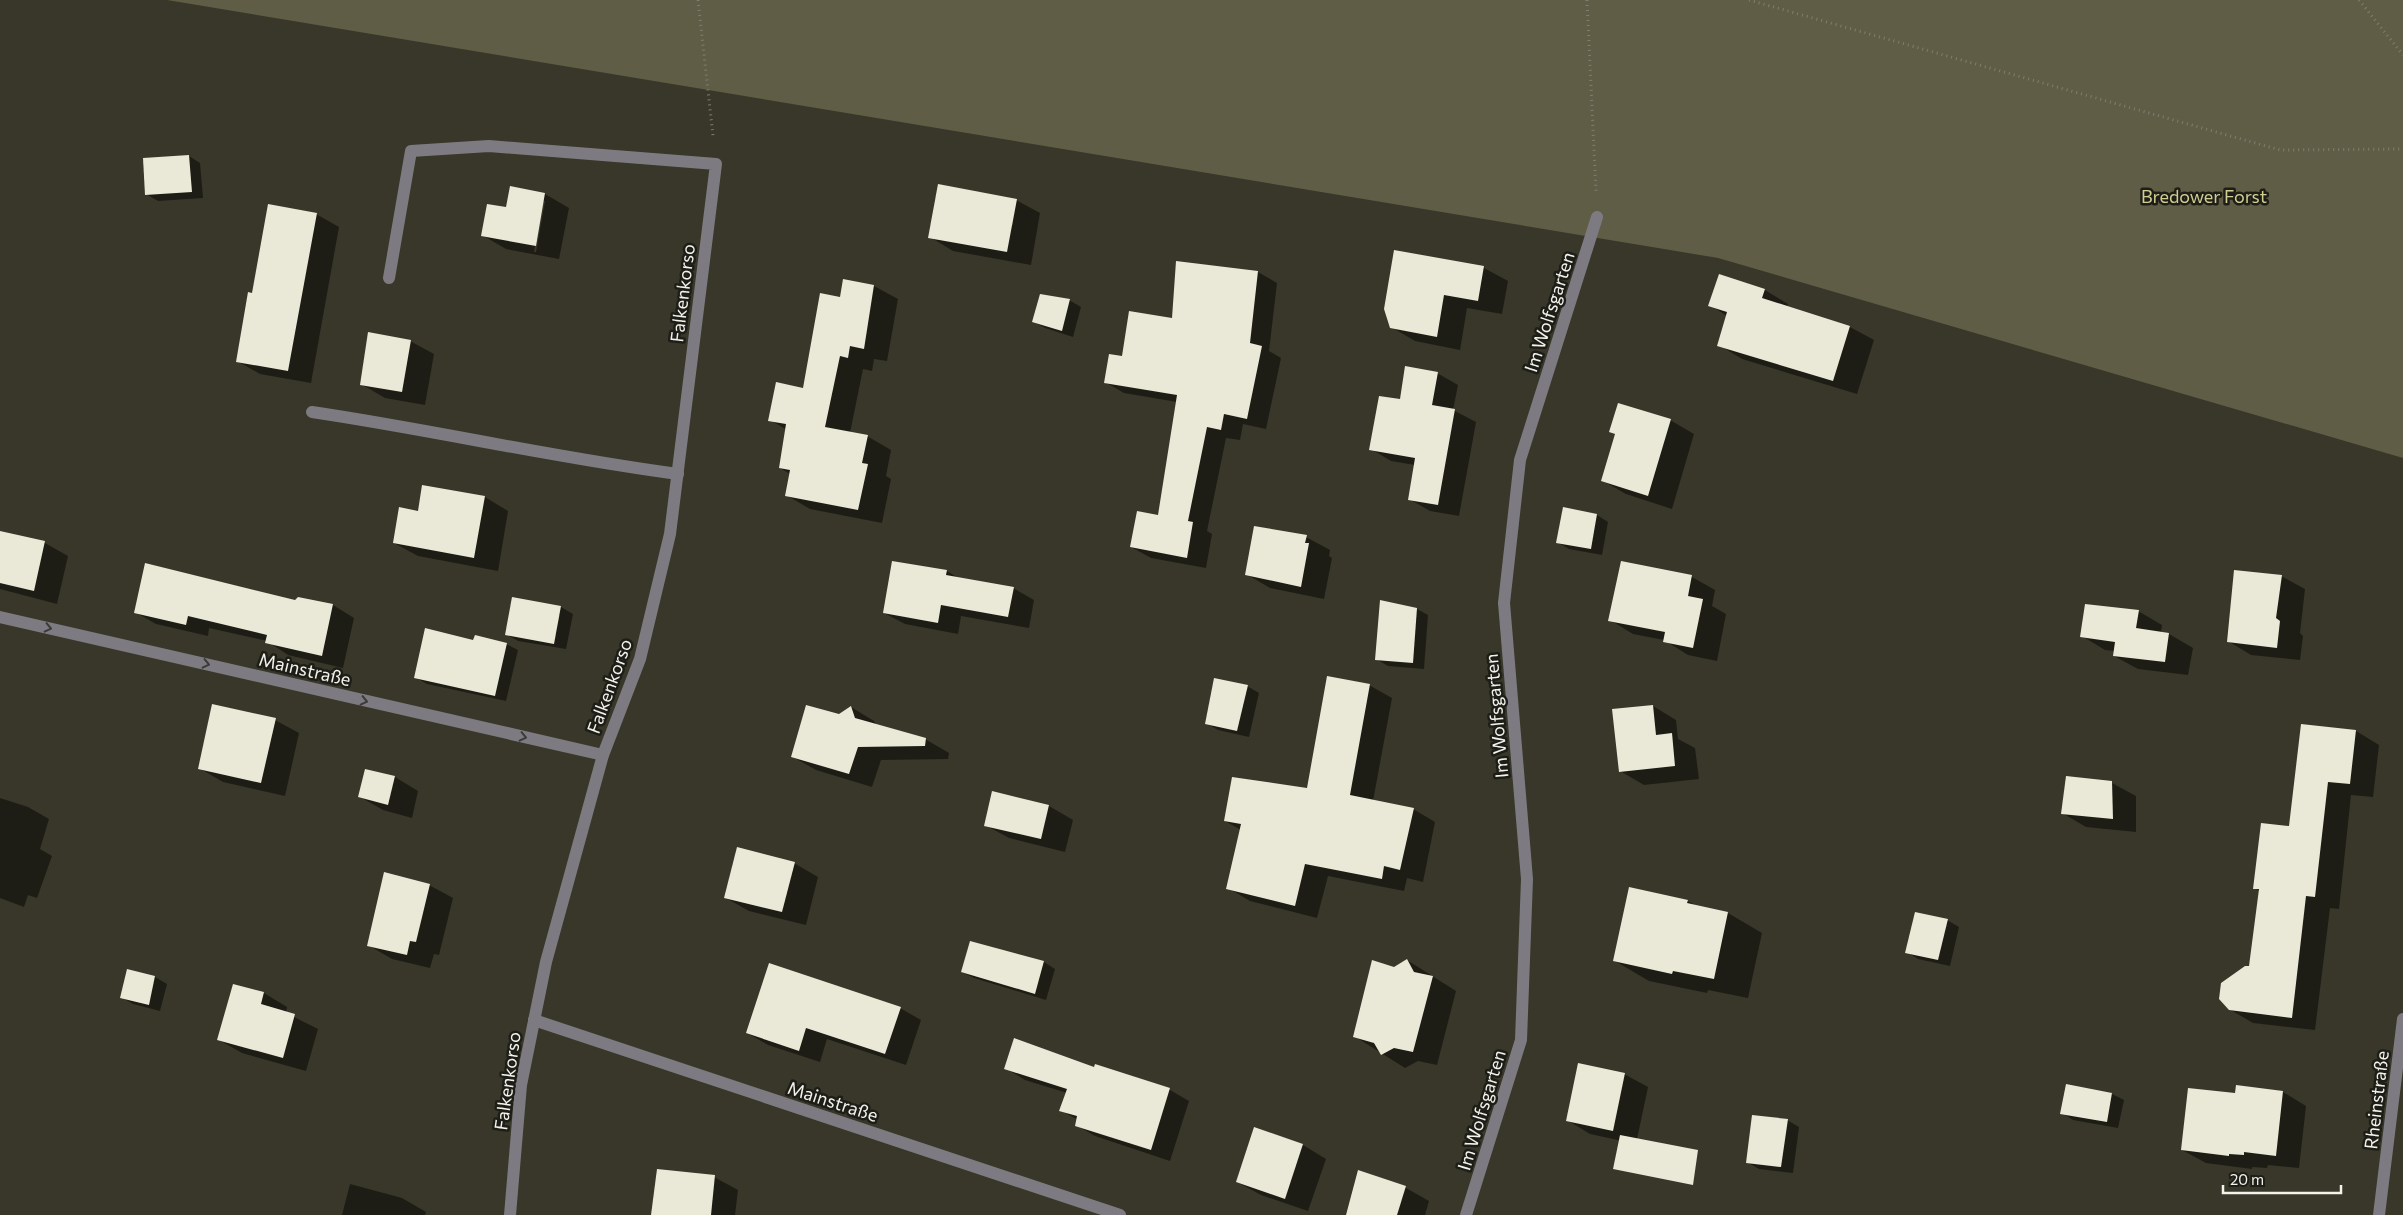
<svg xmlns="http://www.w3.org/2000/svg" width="2403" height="1215" font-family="Commissioner,sans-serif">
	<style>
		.green { fill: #5f5d45 }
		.shadow { fill: #0007; fill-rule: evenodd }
		.building { fill: #eae8d7 }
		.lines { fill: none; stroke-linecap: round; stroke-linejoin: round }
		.path { stroke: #7f7e72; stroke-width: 3; stroke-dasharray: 1 4; stroke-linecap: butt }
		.minor { stroke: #7d7b81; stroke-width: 12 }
		.oneway { stroke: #3a3a38 }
		.labels { text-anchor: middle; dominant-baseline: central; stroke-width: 5; stroke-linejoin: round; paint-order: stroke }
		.park-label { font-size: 18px; fill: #d2cd91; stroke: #1e1e18 }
		.street-label { font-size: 18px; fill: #f4f3eb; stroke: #1e1e18 }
	</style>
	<rect width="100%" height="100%" fill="#383729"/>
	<path class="green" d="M167 0H2403V458L1718 258Z"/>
	<g class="shadow">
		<path d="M189 156 200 163 203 198 158 201 146 194Z"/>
		<path d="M511 188 545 194 569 208 559 259 506 249 482 235 507 209ZM543 201H545L536 252H534Z"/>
		<path d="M1016 200 1040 213 1031 265 953 251 930 237Z"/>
		<path d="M316 214 339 227 311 383 260 374 237 361Z"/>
		<path d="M1395 252 1484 268 1508 281 1502 314 1467 308 1460 350 1415 341 1391 327Z"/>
		<path d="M1258 272 1277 283 1269 351 1281 358 1266 429 1243 424 1240 440 1226 438 1207 531 1212 534 1206 568 1151 558 1131 547 1159 516 1177 402 1124 393 1105 382 1123 357 1173 319Z"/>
		<path d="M1720 276 1765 290 1788 304 1787 307 1850 327 1874 340 1857 394 1742 359 1719 345 1727 316 1710 305Z"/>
		<path d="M844 280 874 286 898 299 887 361 874 359 872 371 863 369 850 433 867 436 891 450 886 476 891 479 882 523 810 509 786 495 790 474 780 468 787 430 770 420 804 389 841 298Z"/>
		<path d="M1069 300 1081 307 1073 337 1045 328 1034 322Z"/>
		<path d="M410 341 434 354 425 405 385 398 361 384Z"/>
		<path d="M1437 373 1458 385 1453 410 1476 422 1459 516 1430 511 1409 499 1415 465 1391 461 1371 449 1401 401Z"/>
		<path d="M1670 420 1694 434 1672 509 1626 494 1603 481 1616 435 1610 432Z"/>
		<path d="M485 497 508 511 498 571 418 556 394 543 419 512Z"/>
		<path d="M1597 515 1608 522 1602 555 1569 549 1557 542Z"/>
		<path d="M0 533 45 543 68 556 57 604 0 589Z"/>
		<path d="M1306 537 1330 550 1329 556 1332 558 1324 599 1270 588 1246 574Z"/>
		<path d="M893 562 947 571 960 579 1013 588 1034 600 1029 628 961 616 958 634 905 624 884 613Z"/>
		<path d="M1622 563 1692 577 1715 590 1712 606 1726 614 1717 661 1688 655 1664 640 1633 634 1610 620Z"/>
		<path d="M2281 576 2305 589 2300 633 2303 636 2300 660 2251 655 2228 641Z"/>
		<path d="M513 598 561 607 573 614 566 649 518 641 506 634Z"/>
		<path d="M296 601 333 605 354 618 343 668 288 655 267 641 209 628 208 636 156 624 135 612Z"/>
		<path d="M1417 609 1428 615 1424 669 1388 666 1376 659Z"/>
		<path d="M2138 611 2162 625 2161 633 2169 634 2193 648 2188 675 2138 669 2114 656 2115 651 2105 650 2082 636Z"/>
		<path d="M474 641 506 644 518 650 506 701 427 684 415 677Z"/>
		<path d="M1369 685 1392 698 1373 801 1413 809 1435 822 1423 882 1407 878 1404 891 1328 876 1317 918 1250 901 1228 888 1241 830 1225 821 1308 789Z"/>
		<path d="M1247 686 1259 693 1249 737 1218 730 1206 723Z"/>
		<path d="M1653 706 1676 720 1678 739 1695 748 1699 779 1644 785 1620 771Z"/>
		<path d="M851 707 874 721 876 725 925 739 949 753 948 759 881 760 872 787 816 770 793 757Z"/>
		<path d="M275 720 299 733 285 796 223 782 199 768Z"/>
		<path d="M2356 731 2379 745 2373 797 2351 795 2339 909 2330 908 2315 1030 2253 1023 2229 1009 2250 968 2260 891 2254 888 2290 827Z"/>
		<path d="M395 777 418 791 412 818 383 810 360 797Z"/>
		<path d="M2112 783 2136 796V832L2086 827 2062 813Z"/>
		<path d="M992 793 1049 806 1073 820 1065 852 1009 838 985 825Z"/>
		<path d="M0 798 28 807 49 819 40 849 52 856 37 898 28 895 24 907 0 898Z"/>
		<path d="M794 863 818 877 806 925 749 911 726 898Z"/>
		<path d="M429 885 453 898 439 955 434 954 430 968 392 959 368 945Z"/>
		<path d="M1630 889 1688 901 1697 906 1728 913 1762 933 1748 998 1708 990 1707 993 1649 981 1615 961Z"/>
		<path d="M1947 920 1959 927 1950 966 1918 959 1907 952Z"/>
		<path d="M971 942 1044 962 1055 969 1046 1000 974 978 962 972Z"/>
		<path d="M1407 960 1456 991 1437 1065 1418 1061 1405 1068 1354 1036 1394 968Z"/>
		<path d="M128 970 155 977 167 984 160 1011 133 1004 121 997Z"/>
		<path d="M264 993 287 1007 286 1013 318 1029 306 1071 242 1053 219 1040Z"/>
		<path d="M900 1008 921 1020 906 1065 827 1039 820 1062 768 1045 747 1033Z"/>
		<path d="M1096 1066 1170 1090 1189 1101 1170 1161 1095 1136 1076 1125 1078 1120 1060 1110 1067 1093 1025 1080 1005 1068H1095Z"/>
		<path d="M1624 1074 1648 1087 1636 1144 1590 1134 1567 1120Z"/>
		<path d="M2067 1085 2112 1094 2124 1100 2118 1128 2073 1120 2062 1113Z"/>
		<path d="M2283 1092 2306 1106 2299 1168 2268 1165 2267 1168 2252 1167V1169L2206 1163 2182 1150 2236 1094Z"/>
		<path d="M1787 1120 1799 1127 1793 1173 1759 1169 1747 1162Z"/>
		<path d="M1303 1145 1326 1159 1308 1211 1261 1195 1237 1182Z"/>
		<path d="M1359 1172 1406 1188 1429 1201 1425 1215H1350Z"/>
		<path d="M714 1177 738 1190 735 1215H653Z"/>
		<path d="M350 1184 402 1198 426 1212 425 1215H342Z"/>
	</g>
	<g class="building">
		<path d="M189 155 192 192 145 195 143 158Z"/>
		<path d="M938 184 1017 199 1007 252 928 238Z"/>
		<path d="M510 186 545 193 536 246 481 236 487 204 506 207Z"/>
		<path d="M268 204 317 213 288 371 236 362 248 292 252 293Z"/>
		<path d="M1394 250 1484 266 1478 301 1444 295 1437 337 1390 328 1384 309Z"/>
		<path d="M1176 261 1258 271 1250 343 1262 346 1247 419 1224 414 1221 430 1207 427 1188 521 1193 522 1187 558 1130 547 1137 511 1158 515 1177 395 1104 383 1109 354 1122 356 1129 311 1172 318Z"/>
		<path d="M1719 274 1765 289 1762 298 1850 326 1833 381 1717 346 1727 312 1708 306Z"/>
		<path d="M843 279 874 285 864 349 850 346 848 358 840 356 825 427 868 435 862 463 868 464 858 510 785 496 790 470 779 468 786 424 768 421 776 382 803 388 820 293 840 297Z"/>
		<path d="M1040 294 1070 299 1062 331 1032 322Z"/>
		<path d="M368 332 411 340 402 392 360 385Z"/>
		<path d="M1405 366 1438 372 1432 405 1455 409 1438 505 1408 500 1415 458 1369 450 1379 396 1400 399Z"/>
		<path d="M1618 403 1671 419 1648 496 1601 481 1615 434 1609 432Z"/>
		<path d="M422 485 485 496 474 558 393 543 399 507 418 511Z"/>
		<path d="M1563 507 1597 514 1591 549 1556 543Z"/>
		<path d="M1254 526 1307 535 1305 543H1309L1301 587 1245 575Z"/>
		<path d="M0 531 45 541 34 591 0 583Z"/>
		<path d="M892 561 947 570 946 575 1014 587 1008 617 941 605 938 623 883 613Z"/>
		<path d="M1621 561 1692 575 1688 596 1703 599 1693 648 1663 642 1665 632 1608 621Z"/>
		<path d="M145 563 295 600 298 597 333 604 322 656 265 643 267 635 188 616 186 625 134 613Z"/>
		<path d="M2234 570 2282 575 2276 618 2280 621 2277 648 2227 642Z"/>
		<path d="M512 597 561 606 554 644 505 635Z"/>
		<path d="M1380 600 1417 608 1413 663 1375 660Z"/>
		<path d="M2085 604 2139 610 2136 628 2169 633 2165 662 2113 656 2115 642 2080 637Z"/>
		<path d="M425 628 473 640 475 635 507 643 495 696 414 678Z"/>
		<path d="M1327 676 1370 684 1350 795 1414 808 1400 870 1384 866 1382 879 1305 864 1295 906 1226 889 1241 824 1224 821 1232 777 1307 788Z"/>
		<path d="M1214 678 1248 685 1237 731 1205 724Z"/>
		<path d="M212 704 276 718 261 783 198 769Z"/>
		<path d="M806 705 839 714 851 706 855 718 926 738 925 746 858 747 849 774 791 757Z"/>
		<path d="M1653 705 1656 735 1672 733 1675 766 1619 772 1612 709Z"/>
		<path d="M2301 724 2356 730 2350 784 2328 782 2315 897 2306 896 2292 1018 2229 1010 2219 999 2221 983 2245 966H2249L2259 889H2253L2261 823 2289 826Z"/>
		<path d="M365 769 395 776 388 805 358 797Z"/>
		<path d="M2066 776 2112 781 2113 819 2061 814Z"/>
		<path d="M992 791 1049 805 1041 839 984 826Z"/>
		<path d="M737 847 795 862 782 912 724 898Z"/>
		<path d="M384 872 430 884 416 942 410 941 407 955 367 946Z"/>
		<path d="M1629 887 1688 900 1687 903 1728 912 1714 979 1673 971 1672 974 1613 961Z"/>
		<path d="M1915 912 1948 919 1938 960 1905 953Z"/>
		<path d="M970 941 1044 961 1035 994 961 972Z"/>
		<path d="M1407 959 1414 972 1433 976 1413 1052 1394 1048 1381 1055 1374 1043 1353 1037 1372 960 1394 967Z"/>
		<path d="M769 963 901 1007 885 1054 806 1028 799 1051 746 1033Z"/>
		<path d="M127 969 155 976 149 1005 120 998Z"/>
		<path d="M233 984 264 992 261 1004 295 1014 283 1058 217 1040Z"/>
		<path d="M1014 1038 1094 1067 1095 1064 1170 1088 1151 1150 1075 1126 1077 1116 1059 1111 1067 1089 1004 1069Z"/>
		<path d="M1578 1063 1625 1073 1613 1131 1566 1121Z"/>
		<path d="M2066 1084 2112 1093 2107 1122 2060 1114Z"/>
		<path d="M2236 1085 2283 1091 2276 1156 2244 1152V1155L2229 1154V1156L2181 1150 2188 1088 2235 1093Z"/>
		<path d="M1752 1115 1788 1119 1781 1167 1746 1163Z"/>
		<path d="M1254 1127 1303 1144 1285 1199 1236 1182Z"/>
		<path d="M1620 1135 1698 1150 1693 1185 1613 1169Z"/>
		<path d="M657 1169 715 1175 711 1215H651Z"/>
		<path d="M1358 1170 1406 1186 1397 1215H1346Z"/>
	</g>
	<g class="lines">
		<g class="path">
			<path d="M698 0 713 136"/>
			<path d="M1587 0 1596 192"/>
			<path d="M1749 0 2280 150 2403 149"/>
			<path d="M2359 0 2403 55"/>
		</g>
		<g class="minor">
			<path d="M389 278 411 151 489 146 716 164 670 534 640 659 603 755 546 962 521 1085 510 1215"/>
			<path d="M312 412C434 430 555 458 678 474"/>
			<path d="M0 617 603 755"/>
			<path d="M534 1020 1120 1215"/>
			<path d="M1466 1215 1521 1040 1527 879 1504 603 1520 460 1597 217"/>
			<path d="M2379 1215 2403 1019"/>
		</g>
	</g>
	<defs><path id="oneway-chevron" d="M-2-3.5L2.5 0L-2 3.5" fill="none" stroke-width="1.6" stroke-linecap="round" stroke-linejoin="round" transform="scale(1.25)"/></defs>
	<g class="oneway">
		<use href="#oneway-chevron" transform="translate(48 628) rotate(13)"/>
		<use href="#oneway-chevron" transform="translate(206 664) rotate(13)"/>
		<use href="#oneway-chevron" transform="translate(364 701) rotate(13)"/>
		<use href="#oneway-chevron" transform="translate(523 737) rotate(13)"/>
	</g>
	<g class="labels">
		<g class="park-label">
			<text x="2204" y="196">Bredower Forst</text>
		</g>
		<g class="street-label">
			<text transform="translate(682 293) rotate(-83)">Falkenkorso</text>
			<text transform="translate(1549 312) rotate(-72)">Im Wolfsgarten</text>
			<text transform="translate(305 669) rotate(13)">Mainstraße</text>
			<text transform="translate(609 686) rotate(-70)">Falkenkorso</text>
			<text transform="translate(1496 716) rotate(-95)">Im Wolfsgarten</text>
			<text transform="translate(507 1081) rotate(-82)">Falkenkorso</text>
			<text transform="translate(2376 1100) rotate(-83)">Rheinstraße</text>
			<text transform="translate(833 1101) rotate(18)">Mainstraße</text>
			<text transform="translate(1481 1110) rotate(-73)">Im Wolfsgarten</text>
		</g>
	</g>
	<path d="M2223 1185v8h118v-8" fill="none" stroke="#f4f3eb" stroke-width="2.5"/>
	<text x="2230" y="1185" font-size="15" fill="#f4f3eb" stroke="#1e1e18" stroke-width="4" paint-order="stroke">20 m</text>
</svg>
